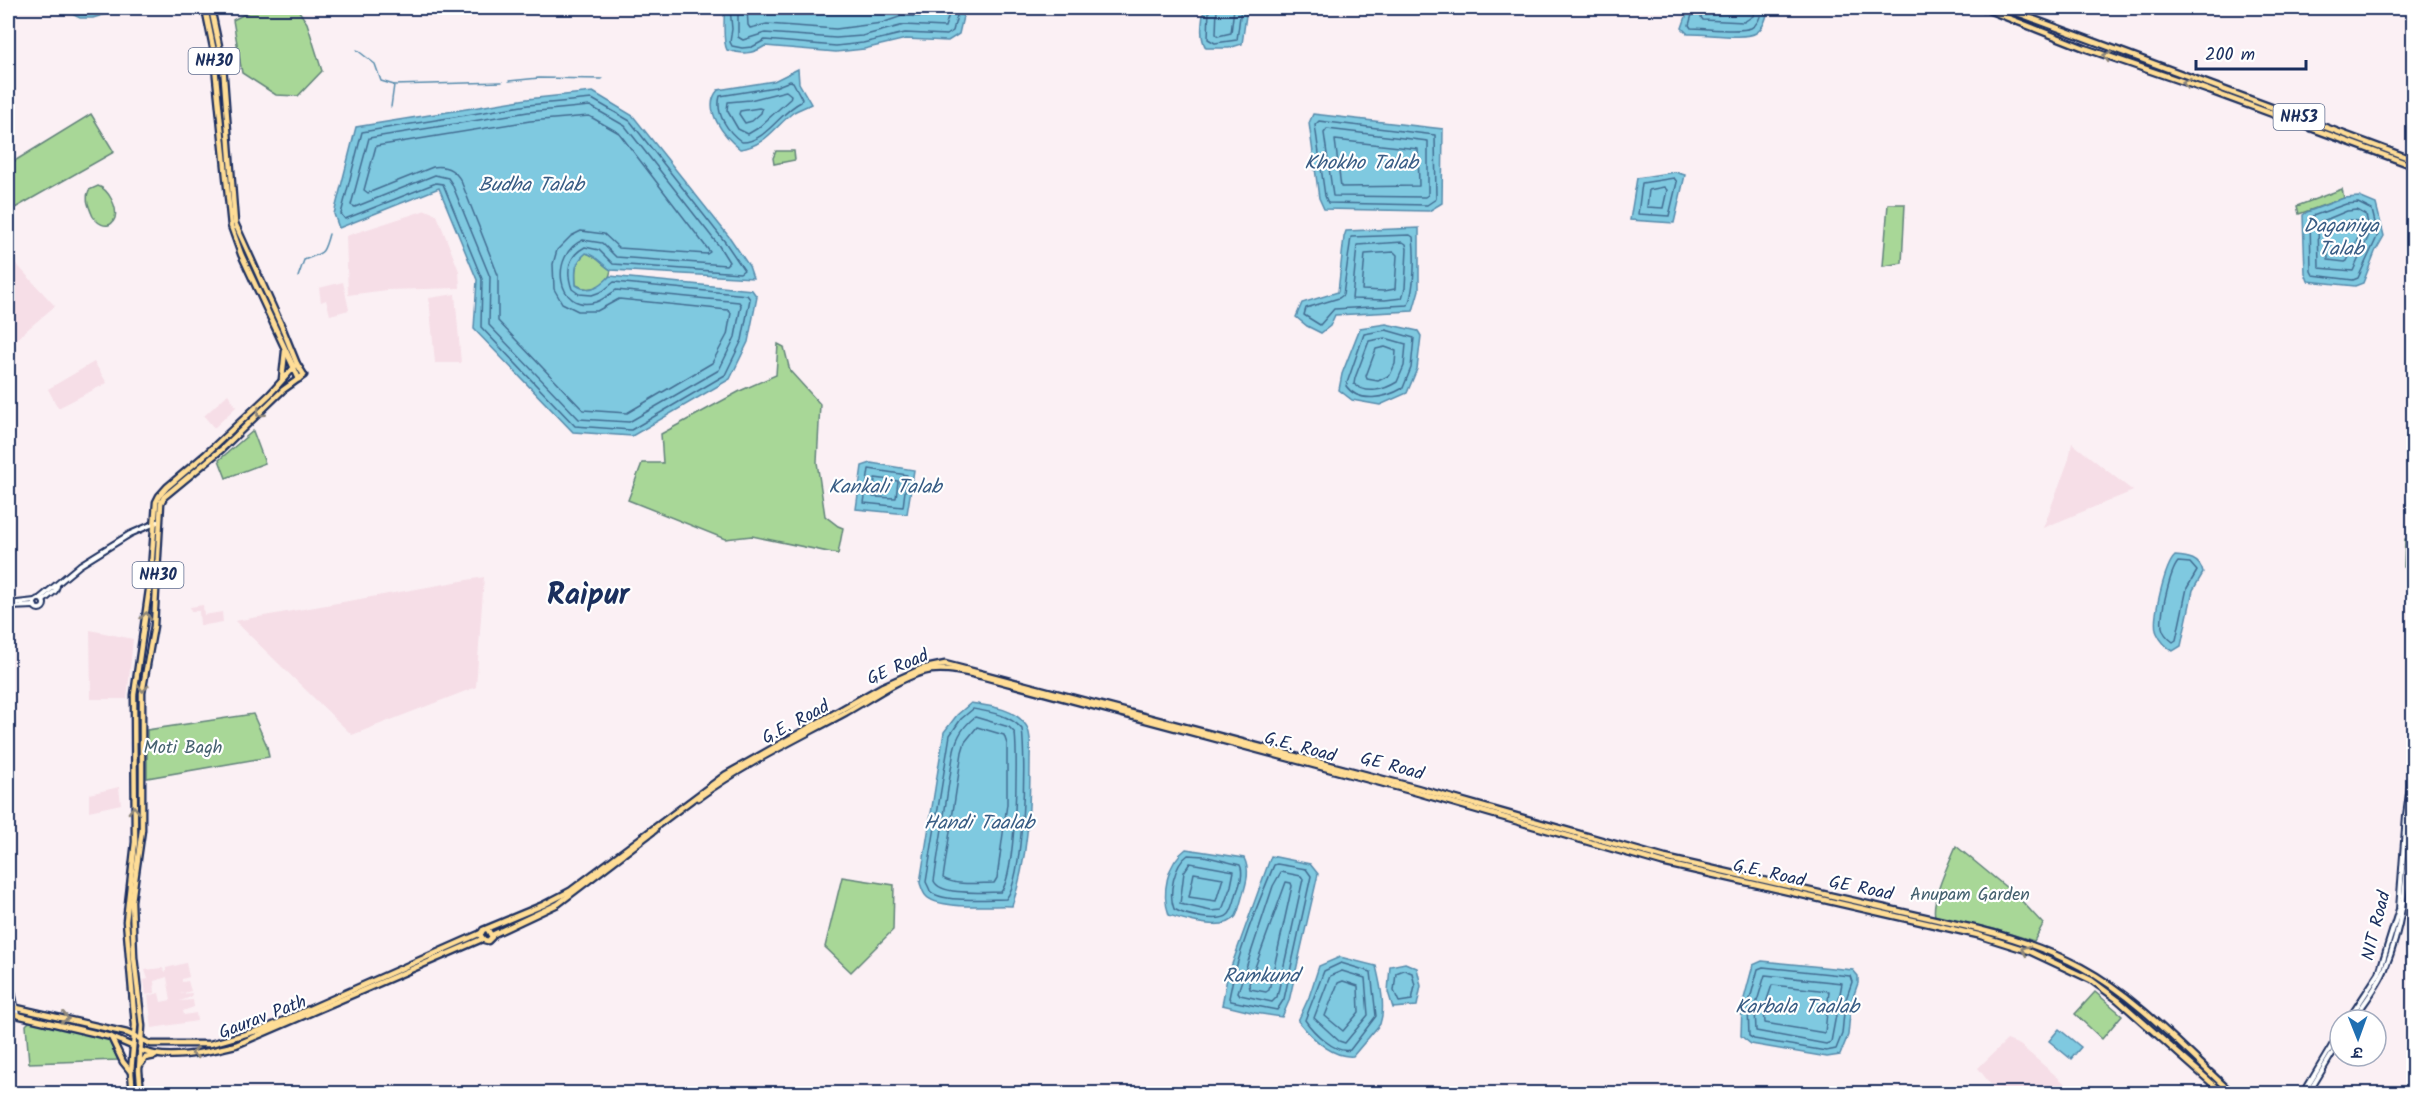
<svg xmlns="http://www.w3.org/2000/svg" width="2421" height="1101" font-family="Kalam,'Playpen Sans Deva',sans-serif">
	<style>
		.built { fill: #f6dee7 }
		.green { fill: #a8d797; stroke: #62837a; stroke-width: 1.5 }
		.water { fill: #7fc9e0; stroke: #578bac; stroke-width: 1.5 }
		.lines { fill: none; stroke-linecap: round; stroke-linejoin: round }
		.shore { stroke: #436d92; stroke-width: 1.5 }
		.stream { stroke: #578bac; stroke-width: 1.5 }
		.secondary-casing { stroke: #1b2f5e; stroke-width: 8 }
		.primary-casing { stroke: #1b2f5e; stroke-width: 9 }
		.trunk-casing { stroke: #1b2f5e; stroke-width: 9 }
		.secondary { stroke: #fff; stroke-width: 4 }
		.primary { stroke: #ffdd96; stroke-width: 4.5 }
		.trunk { stroke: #ffdd96; stroke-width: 4.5 }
		.oneway { stroke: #8d867a }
		.labels { text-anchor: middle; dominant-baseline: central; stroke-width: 4.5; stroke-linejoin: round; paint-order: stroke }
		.shield { fill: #fff; stroke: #5f6d8e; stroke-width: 1.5 }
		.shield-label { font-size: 16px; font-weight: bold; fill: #1b2f5e }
		.street-label { font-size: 18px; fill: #1b2f5e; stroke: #fff }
		.park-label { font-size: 18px; fill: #45616f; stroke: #fff }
		.water-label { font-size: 20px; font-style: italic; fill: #395d85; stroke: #fff }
		.town-label { font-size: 30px; font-weight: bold; fill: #1b2f5e; stroke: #fff }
	</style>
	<rect width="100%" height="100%" fill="#fbf0f4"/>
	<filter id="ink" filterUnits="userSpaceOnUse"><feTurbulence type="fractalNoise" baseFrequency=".0167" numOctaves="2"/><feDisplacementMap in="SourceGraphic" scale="12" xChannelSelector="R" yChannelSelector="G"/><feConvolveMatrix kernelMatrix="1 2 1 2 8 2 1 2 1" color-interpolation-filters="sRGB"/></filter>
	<g filter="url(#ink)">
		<g class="built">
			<path d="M426 210 437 215 459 271 460 288 387 290 348 295 346 236Z"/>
			<path d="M8 255 55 306 8 346Z"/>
			<path d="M343 282 349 310 330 315 326 300 321 302 319 288Z"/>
			<path d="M455 294 461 363H435L429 298Z"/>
			<path d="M94 362 107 383 58 408 48 389Z"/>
			<path d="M228 394 236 407 214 428 204 416Z"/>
			<path d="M2072 443 2133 491 2043 528 2069 459Z"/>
			<path d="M484 577 476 687 352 735 235 621Z"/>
			<path d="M203 605 204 615 222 612 223 622 200 626 199 611H191L190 607Z"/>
			<path d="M90 630 133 639 127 699H91Z"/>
			<path d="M119 787 121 804 89 811V794Z"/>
			<path d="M186 963 189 977 182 979V982L188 981 191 991 180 994 192 993 191 997 180 1001 193 1000 194 1007 183 1011 184 1015 196 1013 197 1021 152 1028 148 996 159 993 161 1002 171 1000 167 977 154 981 155 993 146 995 144 980 148 979 145 970 162 968 166 972V968Z"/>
			<path d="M2007 1040 2020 1045 2076 1093H1992L1994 1089 1978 1068Z"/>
		</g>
		<g class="green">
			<path d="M256 8H297L307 23 322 71 298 96 276 95 242 73 233 20Z"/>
			<path d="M91 114 114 152 15 208 8 200V165Z"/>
			<path d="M776 151H794L795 160 774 164 773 158Z"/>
			<path d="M98 186C108 189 118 207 115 218 109 233 94 222 91 212 88 204 85 198 89 190Z"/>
			<path d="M2342 189 2344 198 2299 214 2297 206Z"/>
			<path d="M1888 204H1905L1902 263 1883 266Z"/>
			<path d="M586 253C597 256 601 264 611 270 609 286 589 293 576 285 575 271 574 263 586 253Z"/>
			<path d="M778 344 784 347 790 371 820 404 817 462 825 516 838 526 843 528 838 554 752 536 725 539 628 500 642 463H663L661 434 742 390 776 375Z"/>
			<path d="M253 431 265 463 226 478 219 460Z"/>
			<path d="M2413 506V567H2404L2405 539 2410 538Z"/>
			<path d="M253 714 267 746 269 757 147 778V730Z"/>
			<path d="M1956 846 2019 898 2043 924 2034 941 1994 929 1935 916C1931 899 1949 863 1956 846Z"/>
			<path d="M842 877 894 885 893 930 851 972 825 947Z"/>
			<path d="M2095 992 2122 1015 2102 1039 2075 1014Z"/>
			<path d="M30 1021 108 1038 118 1060 29 1063 26 1025Z"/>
		</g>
		<g class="water">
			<path d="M60 8H126L93 18H80Z"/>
			<path d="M724 8H965L959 34 948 41 906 39 864 49 836 52 765 46C751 55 742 54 727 50 722 40 725 21 724 8Z"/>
			<path d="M1204 8H1247L1242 44 1229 48H1206C1199 36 1202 22 1204 8Z"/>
			<path d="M1689 8H1768C1767 17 1765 27 1756 33 1744 40 1704 33 1688 34L1682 28Z"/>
			<path d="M798 69 799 83 811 104C806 107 799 109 794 112 775 126 766 146 740 149 725 137 701 109 718 90L774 81Z"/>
			<path d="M593 92 633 116 730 238 749 266 753 278 611 270C601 264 597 256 586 253 574 263 575 271 576 285 590 294 601 285 610 276L752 290 757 297 748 342 730 379 632 436 573 432 474 329 477 280 439 188 339 228 334 214 356 127 527 99Z"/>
			<path d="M1313 114 1443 129 1442 203 1429 211 1324 209 1319 198 1309 123Z"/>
			<path d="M1675 172 1685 175 1674 223 1630 220 1637 178Z"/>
			<path d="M2359 197 2376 204 2384 236 2375 252 2363 283 2355 286 2308 281 2305 273 2303 215 2307 212 2344 198Z"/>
			<path d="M1419 228V290L1413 311 1335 315 1330 326 1321 333 1307 326 1296 317 1302 303 1338 292 1344 237 1346 231Z"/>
			<path d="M1386 324 1418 331 1421 336 1417 369 1407 393 1380 405 1352 400 1339 390 1342 374 1360 328Z"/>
			<path d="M871 463 914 470 907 514 856 509 862 466Z"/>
			<path d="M2175 556C2188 557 2200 558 2203 573L2193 590 2181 646 2173 651C2167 648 2160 640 2157 633 2151 621 2165 565 2175 556Z"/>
			<path d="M971 703C989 706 1013 708 1025 724 1032 732 1030 750 1030 760 1030 809 1028 858 1012 906 993 905 938 910 926 896 923 893 921 886 920 883L944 732 957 715Z"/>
			<path d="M1186 849 1244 858C1250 870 1247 881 1243 894 1241 900 1239 910 1236 916 1225 933 1185 920 1169 915 1161 893 1167 863 1186 849Z"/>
			<path d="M1271 856 1310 864 1318 874 1289 1001 1282 1017 1255 1013 1222 1005 1227 978Z"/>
			<path d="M1340 957 1376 966C1380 983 1386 1007 1380 1024L1353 1056C1331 1058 1311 1037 1298 1021L1309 997 1319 966Z"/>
			<path d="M1762 961 1853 970 1858 976V983L1851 1003 1848 1035 1840 1055 1827 1057 1751 1044 1741 1036 1742 1006 1753 965Z"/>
			<path d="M1405 963 1417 968 1421 986 1417 1006 1393 1008 1388 992 1390 966Z"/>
			<path d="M2059 1029 2081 1047 2071 1059 2049 1041Z"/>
		</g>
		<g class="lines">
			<g class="shore">
				<path d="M730 8 732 29 730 42 732 46 742 48 752 47 765 40 836 46 863 43 905 33 947 35 953 31 959 8"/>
				<path d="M738 8V37L743 40 765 33 836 38 862 36 904 25 945 27 951 8"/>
				<path d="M747 8 748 25 750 28 767 24 836 29 882 23 902 16 938 17 942 8"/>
				<path d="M1209 8 1208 39 1215 43 1237 40 1241 8"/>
				<path d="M1217 8 1216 34 1218 36 1231 33 1234 8"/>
				<path d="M1694 8 1689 25 1691 28C1705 28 1739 33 1751 28 1759 24 1761 16 1762 8"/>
				<path d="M1702 8 1701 17 1703 20 1744 22 1753 16 1755 8"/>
				<path d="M790 81 793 82 802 99 801 102C780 112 766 142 742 142 728 132 715 114 720 96L775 87Z"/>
				<path d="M786 91 791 95 790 99 758 128 748 134 738 129 727 110 728 102 750 100Z"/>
				<path d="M592 99 630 121 725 242 744 270 740 273 613 264 599 250 585 247C568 256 566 272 572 289L579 294 592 295 603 291 614 282 747 295 750 299 742 340 725 375 631 430 575 426 481 327 482 279 443 184 436 183 345 219 341 214 362 132 528 105Z"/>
				<path d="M590 106 625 126 719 246 729 262 726 265 616 257 602 243 583 240C549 254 556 314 596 302 604 299 610 294 616 290L739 302 741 305 735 337 719 370 629 422 579 419 489 325 490 277 452 184 448 178 435 175 355 207 351 205 369 138 528 112Z"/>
				<path d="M759 108 762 109 761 113 752 121 745 123 739 114 740 111Z"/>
				<path d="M589 116 619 133 710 252 707 254 619 248 604 234 581 231 571 236 557 250 553 264 554 289 562 303 578 311H597L619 299 728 310 731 313 727 335 712 363 627 413 583 410 498 321V275L461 181C455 170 446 165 433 167L368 193 364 190 376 146 530 121Z"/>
				<path d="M1319 121 1435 135 1436 199 1427 205 1328 203 1325 196 1315 125Z"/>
				<path d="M1327 129 1428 141V195L1425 197 1333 196 1324 133Z"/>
				<path d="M1335 140 1418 149 1419 186 1341 187Z"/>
				<path d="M1674 178 1677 182 1669 216 1638 214 1642 183Z"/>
				<path d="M1664 187 1667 190 1663 208 1647 207 1649 190Z"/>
				<path d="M2358 203 2372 210 2378 235 2358 278 2353 280 2313 275 2311 271 2310 217 2346 204Z"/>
				<path d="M2357 210 2366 215 2370 233 2353 271 2319 268 2318 223 2347 211Z"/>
				<path d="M2349 220 2358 221 2361 232 2347 261 2345 262 2328 260 2327 229Z"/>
				<path d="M1410 235 1413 237C1415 256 1415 288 1408 305L1334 309 1320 325 1304 315 1306 308 1339 298 1343 295 1351 237Z"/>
				<path d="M1403 242 1406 244 1407 249 1405 288 1402 298 1385 300 1352 299 1357 245Z"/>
				<path d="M1394 252 1397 255 1395 289 1384 291 1362 290 1365 254Z"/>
				<path d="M1386 330 1414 338 1411 368 1403 388C1386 398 1359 404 1346 386L1364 334Z"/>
				<path d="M1385 338 1406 344 1404 366 1397 382C1384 390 1367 395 1354 384L1355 378 1369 341Z"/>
				<path d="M1385 347 1396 351 1395 364 1390 375 1378 381 1367 379 1366 376 1376 349Z"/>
				<path d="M869 469 907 475 903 507 864 503Z"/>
				<path d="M875 478 898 481 896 498 873 497Z"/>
				<path d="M2178 562 2190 563 2197 571 2187 588 2176 640 2173 642C2169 639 2163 633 2162 627 2160 615 2170 571 2178 562Z"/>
				<path d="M973 709C991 712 1010 715 1022 729 1026 761 1024 877 1006 899 990 899 940 903 930 891 930 890 926 882 926 882L950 735 961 719Z"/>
				<path d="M975 717 1009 727 1015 733C1018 761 1016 873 1001 892 985 892 940 896 934 881L954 750C957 736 963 726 975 717Z"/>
				<path d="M977 727 1004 735 1007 744V804L997 878 994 883C979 883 955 886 943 878L962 752 965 742Z"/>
				<path d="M1188 855 1204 856 1240 865C1244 873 1240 884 1237 892 1235 899 1233 909 1229 914 1220 924 1184 915 1174 909 1168 893 1174 865 1188 855Z"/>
				<path d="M1190 863 1234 871 1231 886 1222 910 1211 911 1180 904 1184 872Z"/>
				<path d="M1277 864 1306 869 1311 876 1284 999 1277 1010 1231 1001 1229 998C1237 954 1257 906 1274 865Z"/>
				<path d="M1281 872 1301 876 1303 879 1277 997 1272 1002 1240 995 1238 992 1273 886Z"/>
				<path d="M1194 873 1223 878 1216 901 1189 897Z"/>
				<path d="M1286 882 1291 883 1292 886 1269 990 1266 992 1250 989 1249 984Z"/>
				<path d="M1341 963 1371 972 1376 1016 1350 1050C1335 1054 1313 1032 1305 1020L1324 971Z"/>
				<path d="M1763 967 1850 976 1852 982 1845 1002 1842 1034 1836 1049 1826 1051 1754 1039 1749 1036 1748 1007 1758 969Z"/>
				<path d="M1404 970 1412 973 1415 986 1412 1000 1399 1002 1394 991 1396 973Z"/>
				<path d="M1342 971 1365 978 1368 1015 1345 1043 1339 1041 1314 1018 1330 976Z"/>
				<path d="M1765 975 1842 983 1831 1042 1826 1044 1756 1031 1755 1008Z"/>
				<path d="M1343 981 1358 986 1359 1012 1343 1031 1325 1016 1338 983Z"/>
				<path d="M1772 985 1829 991 1825 1033 1765 1023 1764 1009Z"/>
			</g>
			<g class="stream">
				<path d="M357 50 375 64 381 81 394 85 502 82"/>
				<path d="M509 81 539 78 602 79"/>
				<path d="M391 107 394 85"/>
				<path d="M298 277 304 260C323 252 323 256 329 234"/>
			</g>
			<defs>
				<g id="secondary">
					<path d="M39 599 80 565 130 534 160 521"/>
					<circle cx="39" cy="604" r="5"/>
					<path d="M43 601 55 591 57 586"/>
					<path d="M8 604 35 601"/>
					<path d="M8 607 35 606"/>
					<path d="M8 971 17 1015"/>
					<path d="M2348 1020 2379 973 2399 909 2406 815 2414 758"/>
					<path d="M2353 1020C2363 1004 2378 987 2385 969 2409 911 2406 857 2414 796"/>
					<path d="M2303 1094 2340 1032"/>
					<path d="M2308 1094 2340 1041"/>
				</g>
				<g id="primary">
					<path d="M205 8 213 47 231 226 241 254 299 379"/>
					<path d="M282 379 285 351"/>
					<path d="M698 798C744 764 795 740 845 713 870 699 894 681 922 672 942 666 962 672 981 676L1415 792 1662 863 1978 935 2029 951 2091 980 2118 1000 2224 1094"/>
					<path d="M488 930 492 937 488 941 484 940 480 935 483 930 543 905 570 891 725 775 883 686 921 669 945 664 1417 788 1665 858 1978 929C2014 938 2049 950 2081 967 2137 997 2186 1051 2233 1094"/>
					<path d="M492 935 558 904 655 830"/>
					<path d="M8 1006 127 1033 151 1044H210L264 1029 481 933"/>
					<path d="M8 1013 111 1037 132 1046"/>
					<path d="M111 1037 123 1062 131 1072"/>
					<path d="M140 1050C168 1062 207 1052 236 1045L482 939"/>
					<path d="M140 1065 145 1058 155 1056"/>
					<path d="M133 1094 131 1072 135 1025 126 921 135 842 134 695 150 583 156 502 159 496 167 487 206 454 270 394 297 364"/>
					<path d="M141 1094 139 1070 142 1026 134 957 132 901 142 830V693L154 626 161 503 164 497 221 450 283 390 304 375 297 364 282 327 235 223 223 65 211 8"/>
				</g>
				<g id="trunk">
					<path d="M1983 8 2087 49 2210 91 2414 166"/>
					<path d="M2004 8 2414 160"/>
				</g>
			</defs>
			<use href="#secondary" class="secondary-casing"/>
			<use href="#primary" class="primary-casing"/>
			<use href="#trunk" class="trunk-casing"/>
			<use href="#secondary" class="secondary"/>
			<use href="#primary" class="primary"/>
			<use href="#trunk" class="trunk"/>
		</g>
		<defs><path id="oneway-chevron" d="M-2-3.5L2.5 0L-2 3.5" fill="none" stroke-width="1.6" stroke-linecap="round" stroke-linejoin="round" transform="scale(1.5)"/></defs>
		<g class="oneway">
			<use href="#oneway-chevron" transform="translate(2107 56) rotate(-161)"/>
			<use href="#oneway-chevron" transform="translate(2186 83) rotate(-161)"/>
			<use href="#oneway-chevron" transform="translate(260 413) rotate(136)"/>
			<use href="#oneway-chevron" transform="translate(146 616) rotate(-83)"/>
			<use href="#oneway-chevron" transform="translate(143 688) rotate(95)"/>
			<use href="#oneway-chevron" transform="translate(134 810) rotate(-91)"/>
			<use href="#oneway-chevron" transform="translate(2025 950) rotate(-159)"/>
			<use href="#oneway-chevron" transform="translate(65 1018) rotate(13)"/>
			<use href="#oneway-chevron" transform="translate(195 1053) rotate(175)"/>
		</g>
	</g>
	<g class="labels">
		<g class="shield">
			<rect x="188.5" y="48" width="51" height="26" rx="4.5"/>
			<rect x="2273.5" y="104" width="51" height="26" rx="4.5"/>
			<rect x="132.5" y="562" width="51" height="26" rx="4.5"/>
		</g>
		<g class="shield-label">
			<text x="214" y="61">NH30</text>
			<text x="2299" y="117">NH53</text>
			<text x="158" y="575">NH30</text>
		</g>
		<g class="street-label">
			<text transform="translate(898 668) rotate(-23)">GE Road</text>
			<text transform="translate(796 723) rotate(-28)">G.E. Road</text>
			<text transform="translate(1300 748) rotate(15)">G.E. Road</text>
			<text transform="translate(1392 767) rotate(15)">GE Road</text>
			<text transform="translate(1769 874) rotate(13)">G.E. Road</text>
			<text transform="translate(1861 889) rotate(12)">GE Road</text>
			<text transform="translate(2377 926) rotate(-76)">NIT Road</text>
			<text transform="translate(263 1018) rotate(-21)">Gaurav Path</text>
		</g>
		<g class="park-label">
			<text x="183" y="748">Moti Bagh</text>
			<text x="1970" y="895">Anupam Garden</text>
		</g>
		<g class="water-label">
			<text x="1361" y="164">Khokho Talab</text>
			<text x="531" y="186">Budha Talab</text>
			<text x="2341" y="227">Daganiya<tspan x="2341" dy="23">Talab</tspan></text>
			<text x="885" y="488">Kankali Talab</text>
			<text x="979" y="824">Handi Taalab</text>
			<text x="1261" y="977">Ramkund</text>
			<text x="1797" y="1008">Karbala Taalab</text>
		</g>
		<g class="town-label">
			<text x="588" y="596">Raipur</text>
		</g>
	</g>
	<rect width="2421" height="1101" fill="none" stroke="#fff" stroke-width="30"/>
	<rect x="15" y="15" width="2391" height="1071" fill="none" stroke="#1b2f5e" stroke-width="2" filter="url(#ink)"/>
	<g transform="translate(2358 1038) rotate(179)"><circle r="28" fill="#ffffff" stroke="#a4acbf" stroke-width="1.5"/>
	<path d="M0-4.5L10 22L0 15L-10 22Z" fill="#1f6fb2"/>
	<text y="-9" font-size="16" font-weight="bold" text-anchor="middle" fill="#1b2f5e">उ</text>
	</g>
	<path d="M2196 60v9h110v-9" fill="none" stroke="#1b2f5e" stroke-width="3"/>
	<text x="2205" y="60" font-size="18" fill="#1b2f5e" stroke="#ffffff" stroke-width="4.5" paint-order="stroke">200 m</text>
</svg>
